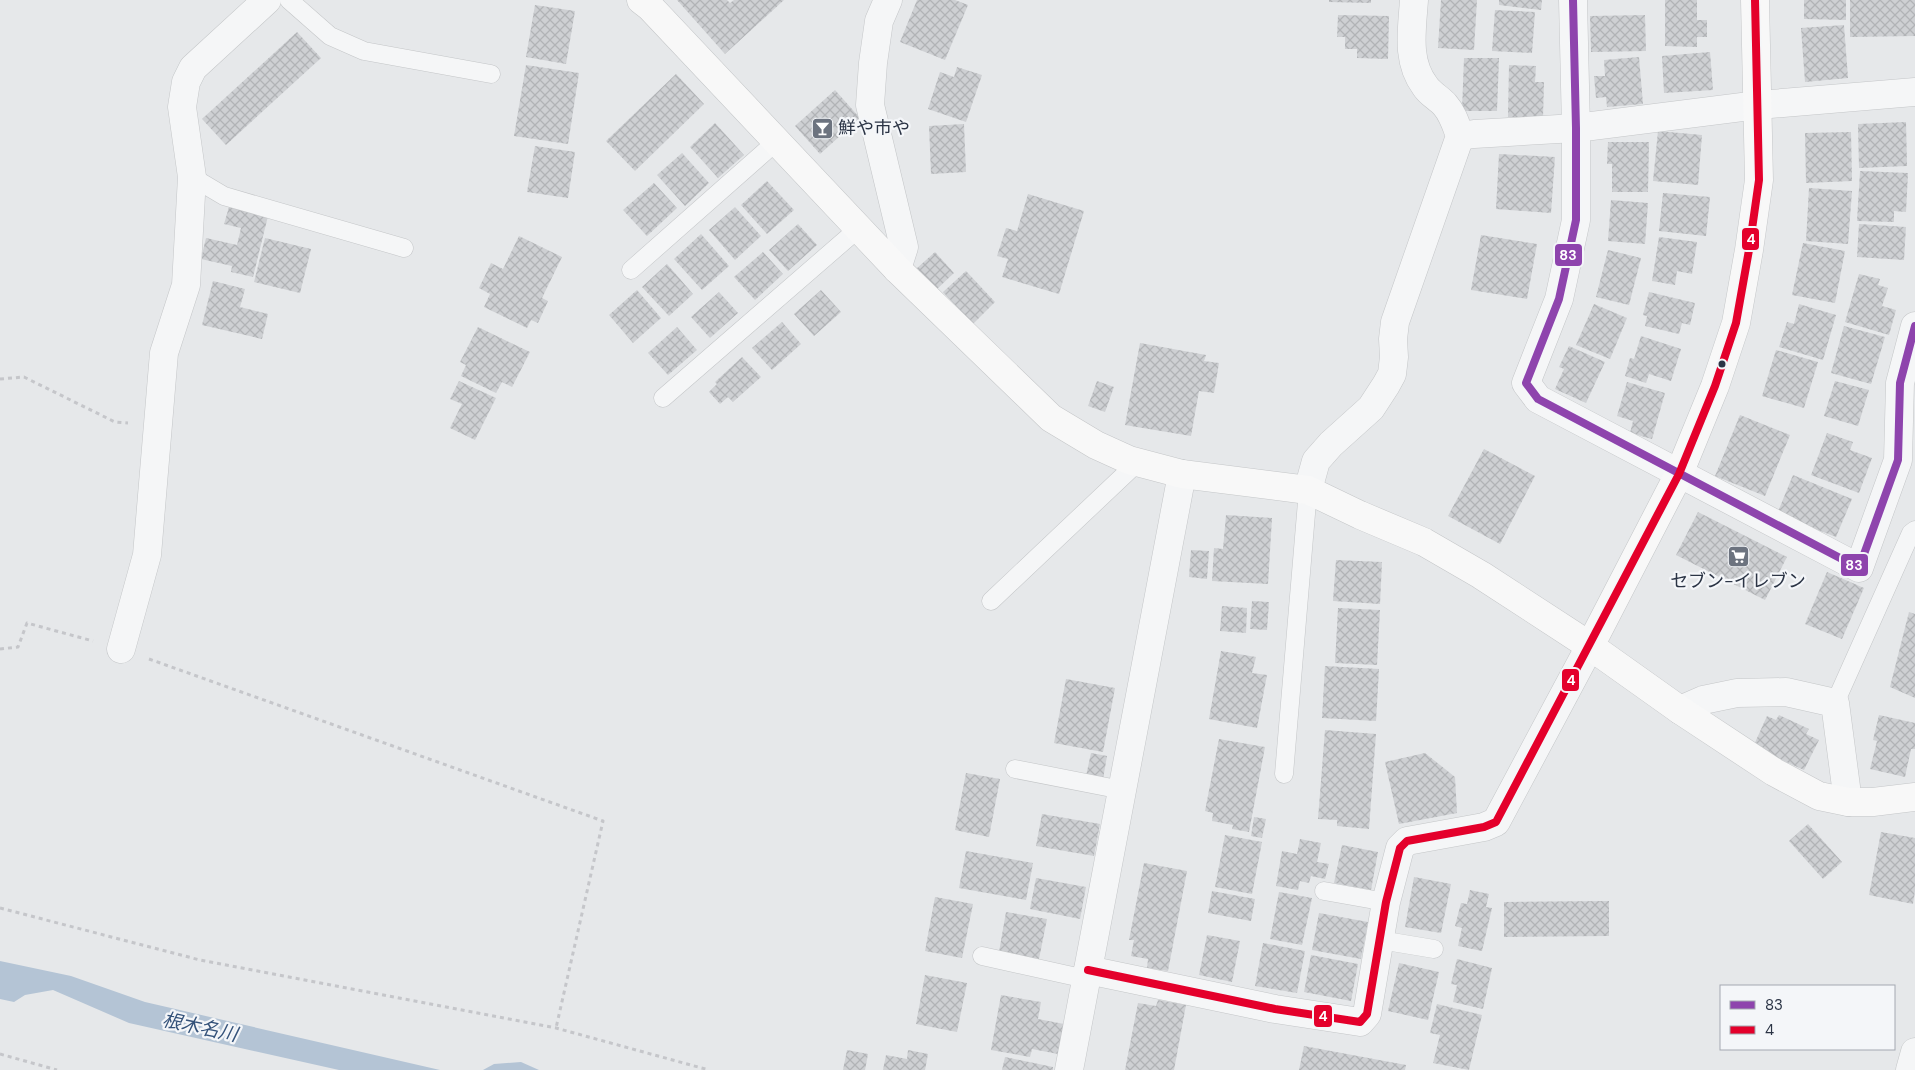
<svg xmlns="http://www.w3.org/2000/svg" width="1915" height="1070" font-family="'DM Sans','Noto Sans JP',sans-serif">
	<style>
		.water { fill: #b4c4d5 }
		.building { fill: url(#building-cross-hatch) }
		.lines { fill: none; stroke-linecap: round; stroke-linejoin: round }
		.lane-casing { stroke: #c4c6c8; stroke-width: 19 }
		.street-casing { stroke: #c4c6c8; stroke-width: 29 }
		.secondary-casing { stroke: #c4c6c8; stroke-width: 29 }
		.path { stroke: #c5c6ca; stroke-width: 3; stroke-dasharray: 4 4; stroke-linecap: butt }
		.lane { stroke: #f5f6f7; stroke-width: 18 }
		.street { stroke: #f5f6f7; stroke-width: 28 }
		.secondary { stroke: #f8f8f8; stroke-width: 28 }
		.bus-1-casing { stroke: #f4f6f9; stroke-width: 11 }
		.bus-2-casing { stroke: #f4f6f9; stroke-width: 11 }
		.bus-1 { stroke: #8e44ad; stroke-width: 8 }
		.bus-2 { stroke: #e4002b; stroke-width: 8 }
		.bus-dot { fill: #2b3445; stroke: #f4f6f9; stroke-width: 2 }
		.labels { text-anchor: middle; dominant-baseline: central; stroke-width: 4.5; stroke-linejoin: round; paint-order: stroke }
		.poi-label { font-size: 18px; fill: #2b3445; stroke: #f4f6f9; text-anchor: start }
		.water-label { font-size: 19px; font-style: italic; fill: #34527a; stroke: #f4f6f9 }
		.line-badge { stroke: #f4f6f9; stroke-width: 2 }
		.badge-label { font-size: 14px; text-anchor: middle; font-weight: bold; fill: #fff }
	</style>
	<defs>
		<pattern id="building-cross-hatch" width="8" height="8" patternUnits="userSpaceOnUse" patternTransform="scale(1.25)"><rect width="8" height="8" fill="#ced0d3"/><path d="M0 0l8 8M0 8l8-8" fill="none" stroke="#b1b3b6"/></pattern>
	</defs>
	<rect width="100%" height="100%" fill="#e6e8ea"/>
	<g class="water">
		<path d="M0 961 71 976 145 1002 440 1070H339L129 1023 53 990 25 995 14 1002 0 999Z"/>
		<path d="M521 1062 539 1070H483L494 1064Z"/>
	</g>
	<g class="building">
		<path d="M677 0H727L730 3 734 0H784L725 54Z"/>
		<path d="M917 0H955L968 5 945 60 900 42Z"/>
		<path d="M1329 0H1371V3L1329 2Z"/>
		<path d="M1441 0H1477L1474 50 1438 48Z"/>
		<path d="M1499 0H1542L1541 10 1499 5Z"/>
		<path d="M1665 0H1697V20H1707V37H1697V47L1665 46Z"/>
		<path d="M1804 0H1846V20L1804 19Z"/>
		<path d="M1850 0H1915V36L1850 37Z"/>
		<path d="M535 5 575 11 566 64 526 57Z"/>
		<path d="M1495 10 1535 12 1532 53 1492 51Z"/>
		<path d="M1338 15 1389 16 1388 59 1357 58V49H1345V37H1337Z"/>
		<path d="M1645 15 1646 51 1591 52 1590 16Z"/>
		<path d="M1844 25 1848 78 1805 82 1801 28Z"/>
		<path d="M297 32 321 58 226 145 202 119Z"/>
		<path d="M1710 52 1713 90 1664 93 1662 56Z"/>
		<path d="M1639 57 1643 104 1607 107 1606 97 1596 98 1594 76H1605L1604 60Z"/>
		<path d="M1464 58H1499L1497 111H1462Z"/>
		<path d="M526 65 579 73 568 144 514 136Z"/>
		<path d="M1509 65 1536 66 1535 82H1544L1543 118 1508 117Z"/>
		<path d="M957 67 982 75 966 122 928 109 940 72 954 77Z"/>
		<path d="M676 74 704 104 635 171 606 141Z"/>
		<path d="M835 90 860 118 820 154 795 126Z"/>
		<path d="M1906 122 1907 166 1859 168 1858 124Z"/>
		<path d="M715 123 744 155 718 178 690 147Z"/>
		<path d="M964 124 966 172 931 174 929 126Z"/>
		<path d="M1658 131 1702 135 1698 185 1653 181Z"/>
		<path d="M1851 132 1852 181 1806 183 1805 133Z"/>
		<path d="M1608 142H1649L1648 192H1612V164H1607Z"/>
		<path d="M535 146 575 152 568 198 527 192Z"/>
		<path d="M682 153 709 183 685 206 657 175Z"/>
		<path d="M1499 154 1555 157 1551 213 1496 209Z"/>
		<path d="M1860 171 1908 173 1906 212 1894 211V222L1857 221Z"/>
		<path d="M767 181 794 210 767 234 741 205Z"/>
		<path d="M654 183 677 208 647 236 623 210Z"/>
		<path d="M1809 188 1852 191 1848 244 1806 241Z"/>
		<path d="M1663 193 1710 197 1706 236 1659 231Z"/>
		<path d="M1028 194 1084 211 1059 294 1002 277 1008 259 997 256 1006 228 1017 231Z"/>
		<path d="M1611 200 1648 203 1645 244 1608 241Z"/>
		<path d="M229 207 268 216 253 277 231 272 232 266 201 259 206 238 237 245 241 228 224 224Z"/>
		<path d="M735 207 761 236 735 260 709 230Z"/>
		<path d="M798 224 817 245 788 271 769 250Z"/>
		<path d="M1859 224 1906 227 1904 260 1857 257Z"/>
		<path d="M701 234 729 266 702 290 674 259Z"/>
		<path d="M1481 235 1537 244 1527 299 1471 290Z"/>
		<path d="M519 236 562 257 542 298 548 301 538 323 531 320 527 328 484 307 490 294 479 288 491 263 503 269Z"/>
		<path d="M1659 237 1697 242 1692 274 1677 271 1675 285 1652 281Z"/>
		<path d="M265 238 311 249 300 293 254 282Z"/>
		<path d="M1803 243 1845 251 1835 303 1792 295Z"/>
		<path d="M1608 250 1641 258 1629 305 1596 297Z"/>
		<path d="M763 252 783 274 755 300 734 277Z"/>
		<path d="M935 252 954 273 936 290 916 269Z"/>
		<path d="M667 264 693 294 669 316 642 287Z"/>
		<path d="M966 271 995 302 973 324 943 292Z"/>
		<path d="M1859 274 1880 279 1878 285 1888 288 1882 306 1896 310 1889 335 1845 322Z"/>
		<path d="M213 281 245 289 240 307 268 314 262 339 202 325Z"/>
		<path d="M637 290 661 318 633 343 609 315Z"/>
		<path d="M821 290 841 312 814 336 794 314Z"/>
		<path d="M719 292 738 313 710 338 691 317Z"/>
		<path d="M1649 292 1695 303 1690 325 1682 323 1679 334 1645 326 1647 316 1643 315Z"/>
		<path d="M1594 304 1627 318 1610 359 1576 345Z"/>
		<path d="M1799 304 1836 315 1823 360 1779 347 1787 322 1794 324Z"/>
		<path d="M782 322 801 344 772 370 752 348Z"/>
		<path d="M1844 326 1885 337 1871 384 1831 373Z"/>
		<path d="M478 327 530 352 512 387 502 382 496 393 461 376 466 365 460 362Z"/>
		<path d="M677 327 697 350 668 375 648 353Z"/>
		<path d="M1641 336 1681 349 1671 381 1649 374 1646 383 1625 376 1630 358 1634 359Z"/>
		<path d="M1140 343 1206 355 1204 361 1219 363 1214 393 1199 391 1191 436 1125 425Z"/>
		<path d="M1569 346 1605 362 1586 403 1555 389 1564 369 1559 367Z"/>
		<path d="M1776 350 1818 362 1804 408 1762 396Z"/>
		<path d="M742 357 761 377 733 402 728 397 720 404 709 392 717 384 715 382Z"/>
		<path d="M459 381 496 398 475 440 450 428 462 404 450 399Z"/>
		<path d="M1097 381 1114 387 1105 412 1088 406Z"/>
		<path d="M1835 381 1869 390 1858 426 1824 416Z"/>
		<path d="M1627 382 1665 393 1652 439 1630 433 1633 421 1617 416Z"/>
		<path d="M1740 415 1790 435 1765 496 1715 476Z"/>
		<path d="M1827 433 1853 442 1850 450 1872 458 1859 493 1811 475Z"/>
		<path d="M1484 449 1535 476 1500 544 1448 516Z"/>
		<path d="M1793 475 1852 499 1836 537 1777 514Z"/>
		<path d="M1698 512 1787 557 1765 600 1676 555Z"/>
		<path d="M1226 515 1272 518 1268 584 1212 581 1214 548 1223 549Z"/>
		<path d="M1191 550 1209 551 1207 579 1189 577Z"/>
		<path d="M1336 560 1382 562 1380 604 1333 601Z"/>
		<path d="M1827 572 1864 588 1842 639 1805 624Z"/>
		<path d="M1252 601 1269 602 1267 630 1250 629Z"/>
		<path d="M1222 606 1247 608 1246 633 1220 631Z"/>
		<path d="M1338 608 1380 610 1377 665 1335 663Z"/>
		<path d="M1909 612 1915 614V698L1890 687Z"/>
		<path d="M1221 651 1256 657 1252 673 1267 675 1257 728 1209 719Z"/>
		<path d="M1325 666 1379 669 1376 721 1322 718Z"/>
		<path d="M1066 679 1115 688 1103 752 1054 743Z"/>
		<path d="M1779 715 1809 729 1806 734 1819 740 1804 770 1753 747 1767 716 1776 720Z"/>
		<path d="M1879 715 1915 723V749H1911L1905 777 1870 769 1877 741 1873 740Z"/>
		<path d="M1325 730 1376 734 1369 829 1337 826V820L1318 819Z"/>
		<path d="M1219 739 1265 747 1249 832 1232 829 1233 825 1212 821 1213 813 1205 811Z"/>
		<path d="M1091 753 1107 756 1103 779 1086 776Z"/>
		<path d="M1425 753 1455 777 1457 813 1399 824 1385 762Z"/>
		<path d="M966 773 1000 779 989 837 955 830Z"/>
		<path d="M1042 814 1100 824 1094 856 1036 846Z"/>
		<path d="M1254 817 1266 819 1262 838 1251 836Z"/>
		<path d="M1808 824 1842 862 1823 879 1789 841Z"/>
		<path d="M1881 832 1915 838V891L1913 904 1869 895Z"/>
		<path d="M1225 835 1262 842 1252 894 1215 887Z"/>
		<path d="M1300 839 1321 843 1317 862 1329 864 1325 879 1311 876 1309 883 1300 881 1298 890 1276 886 1282 851 1297 854Z"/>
		<path d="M1342 845 1378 852 1371 890 1334 883Z"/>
		<path d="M966 851 1033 863 1026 900 959 888Z"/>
		<path d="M1144 863 1187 871 1168 971 1147 968 1148 959 1131 956 1134 940H1129Z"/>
		<path d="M1414 877 1451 884 1441 933 1405 927Z"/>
		<path d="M1036 878 1086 887 1080 919 1030 909Z"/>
		<path d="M1470 890 1489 894 1486 907 1492 908 1482 951 1458 946 1462 928 1455 926 1461 903 1467 904Z"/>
		<path d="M1212 891 1255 899 1251 921 1208 913Z"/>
		<path d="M1279 892 1312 898 1302 945 1270 939Z"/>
		<path d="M935 897 973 904 962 958 925 951Z"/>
		<path d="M1609 901V936L1504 937V902Z"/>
		<path d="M1006 912 1047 919 1039 959 999 952Z"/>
		<path d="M1319 913 1368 922 1361 959 1312 950Z"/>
		<path d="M1207 935 1240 941 1232 982 1199 975Z"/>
		<path d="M1263 943 1305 951 1297 993 1255 986Z"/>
		<path d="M1311 955 1358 964 1351 1001 1304 992Z"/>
		<path d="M1457 959 1492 968 1483 1009 1453 1002 1457 985 1451 984Z"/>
		<path d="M1399 963 1439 972 1428 1020 1388 1011Z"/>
		<path d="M925 975 967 983 957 1032 916 1024Z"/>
		<path d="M1001 995 1041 1002 1038 1019 1064 1024 1058 1054 1032 1049 1030 1057 991 1050Z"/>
		<path d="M1158 1000 1186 1005 1174 1070H1125L1138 1003 1156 1006Z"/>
		<path d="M1437 1004 1482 1015 1469 1070 1433 1063 1440 1035 1430 1033Z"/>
		<path d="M1304 1046 1406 1065 1405 1070H1299Z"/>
		<path d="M847 1050 868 1054 865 1070H843Z"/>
		<path d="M908 1050 928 1054 925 1070H883L886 1055 907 1059Z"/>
		<path d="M1005 1057 1053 1067V1070H1002Z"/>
	</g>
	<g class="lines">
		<defs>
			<g id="lane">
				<path d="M289 0 330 36 364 51 491 74"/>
				<path d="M192 177 224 196 404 248"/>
				<path d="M631 270 777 141"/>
				<path d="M663 398 859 228"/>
				<path d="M991 601 1138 462"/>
				<path d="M1835 703 1911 533 1915 530"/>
				<path d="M1015 769 1122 790"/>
				<path d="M1284 774 1308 490"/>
				<path d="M1324 891 1386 902"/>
				<path d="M1380 940 1434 949"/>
				<path d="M982 956 1086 979"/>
			</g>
			<g id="street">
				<path d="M888 0 879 21 873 63 870 105 904 247 897 269"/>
				<path d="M1573 0 1576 128V220L1559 299 1526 383 1538 399 1859 568 1898 460 1900 383 1915 326"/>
				<path d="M1460 136 1474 134 1576 128 1758 105 1915 92"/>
				<path d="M1308 490 1316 461 1331 444 1371 408 1386 385 1392 374 1394 357 1393 339 1395 322 1460 136C1456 125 1453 114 1445 105 1439 98 1430 94 1425 86 1406 61 1412 30 1414 0"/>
				<path d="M121 649 147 555 164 353 186 285 192 177 182 107 186 82 193 68 267 0"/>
				<path d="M1680 710 1703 700 1737 693 1786 692 1835 703 1848 802"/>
				<path d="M1088 970 1275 1009 1360 1022 1367 1014 1386 902 1400 848 1407 841 1484 827 1496 822 1590 646"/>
				<path d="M1069 1070 1182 474"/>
				<path d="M1910 1070 1915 1052"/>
			</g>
			<g id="secondary">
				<path d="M641 0 650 7 897 269 1051 418 1096 445 1129 460 1182 474 1308 490 1360 515 1424 542 1481 575 1590 646 1680 710 1774 772 1819 796 1848 802H1873L1915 797"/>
				<path d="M1590 646 1679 474 1715 386 1736 323 1749 250 1759 180 1755 0"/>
			</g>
		</defs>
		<use href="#lane" class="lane-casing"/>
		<use href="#street" class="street-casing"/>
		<use href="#secondary" class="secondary-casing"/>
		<g class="path">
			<path d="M0 379 24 377 115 422 128 423"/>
			<path d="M0 649 18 647 27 623 93 641"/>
			<path d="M149 659 603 821 556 1028"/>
			<path d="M0 908 200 960 556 1028 709 1070"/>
			<path d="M0 1054 57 1070"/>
		</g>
		<use href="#lane" class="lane"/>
		<use href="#street" class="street"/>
		<use href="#secondary" class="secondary"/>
		<defs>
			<path id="bus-1" d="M1573 0 1576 128V220L1559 299 1526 383 1538 399 1859 568 1898 460 1900 383 1915 326"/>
			<path id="bus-2" d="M1088 970 1275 1009 1360 1022 1367 1014 1386 902 1400 848 1407 841 1484 827 1496 822 1679 474 1715 386 1736 323 1749 250 1759 180 1755 0"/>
		</defs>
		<use href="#bus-1" class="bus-1-casing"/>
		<use href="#bus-2" class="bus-2-casing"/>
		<use href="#bus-1" class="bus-1"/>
		<use href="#bus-2" class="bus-2"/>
	</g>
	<defs>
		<symbol id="bar-square" viewBox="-11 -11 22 22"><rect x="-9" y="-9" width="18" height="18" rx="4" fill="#6c737f" stroke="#f4f6f9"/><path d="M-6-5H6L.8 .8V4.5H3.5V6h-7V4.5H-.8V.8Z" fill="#fff"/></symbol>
		<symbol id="supermarket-square" viewBox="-11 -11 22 22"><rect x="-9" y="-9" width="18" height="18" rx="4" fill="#6c737f" stroke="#f4f6f9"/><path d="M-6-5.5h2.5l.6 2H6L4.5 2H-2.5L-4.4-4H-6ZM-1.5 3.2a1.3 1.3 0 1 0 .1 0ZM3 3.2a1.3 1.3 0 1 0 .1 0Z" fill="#fff"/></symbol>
	</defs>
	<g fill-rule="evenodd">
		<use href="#bar-square" x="810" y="116" width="25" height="25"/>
		<use href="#supermarket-square" x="1726" y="544" width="25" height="25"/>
	</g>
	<circle class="bus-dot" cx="1722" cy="364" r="4.5"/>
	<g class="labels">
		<g class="poi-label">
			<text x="838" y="128">鮮や市や</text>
			<text x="1738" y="581" text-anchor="middle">セブン-イレブン</text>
		</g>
		<g class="water-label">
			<text transform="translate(200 1027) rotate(12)">根木名川</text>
		</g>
	</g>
	<g class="line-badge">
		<rect x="1741" y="227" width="19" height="24" rx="5" fill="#e4002b"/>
		<rect x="1554" y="243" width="29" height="24" rx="5" fill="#8e44ad"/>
		<rect x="1840" y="553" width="29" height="24" rx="5" fill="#8e44ad"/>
		<rect x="1561" y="668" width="19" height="24" rx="5" fill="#e4002b"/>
		<rect x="1313" y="1004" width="20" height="24" rx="5" fill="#e4002b"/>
	</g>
	<g class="badge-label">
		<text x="1751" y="244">4</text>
		<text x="1568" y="260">83</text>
		<text x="1854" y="570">83</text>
		<text x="1571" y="685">4</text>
		<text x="1323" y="1021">4</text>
	</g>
	<rect x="1720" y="985" width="175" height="65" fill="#f4f6f9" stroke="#a4a8b1"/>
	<rect x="1730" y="1001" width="25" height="8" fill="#8e44ad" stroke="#a4a8b1"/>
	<text x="1765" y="1010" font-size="15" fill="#2b3445">83</text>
	<rect x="1730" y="1026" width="25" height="8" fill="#e4002b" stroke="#a4a8b1"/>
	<text x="1765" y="1035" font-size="15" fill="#2b3445">4</text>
</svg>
